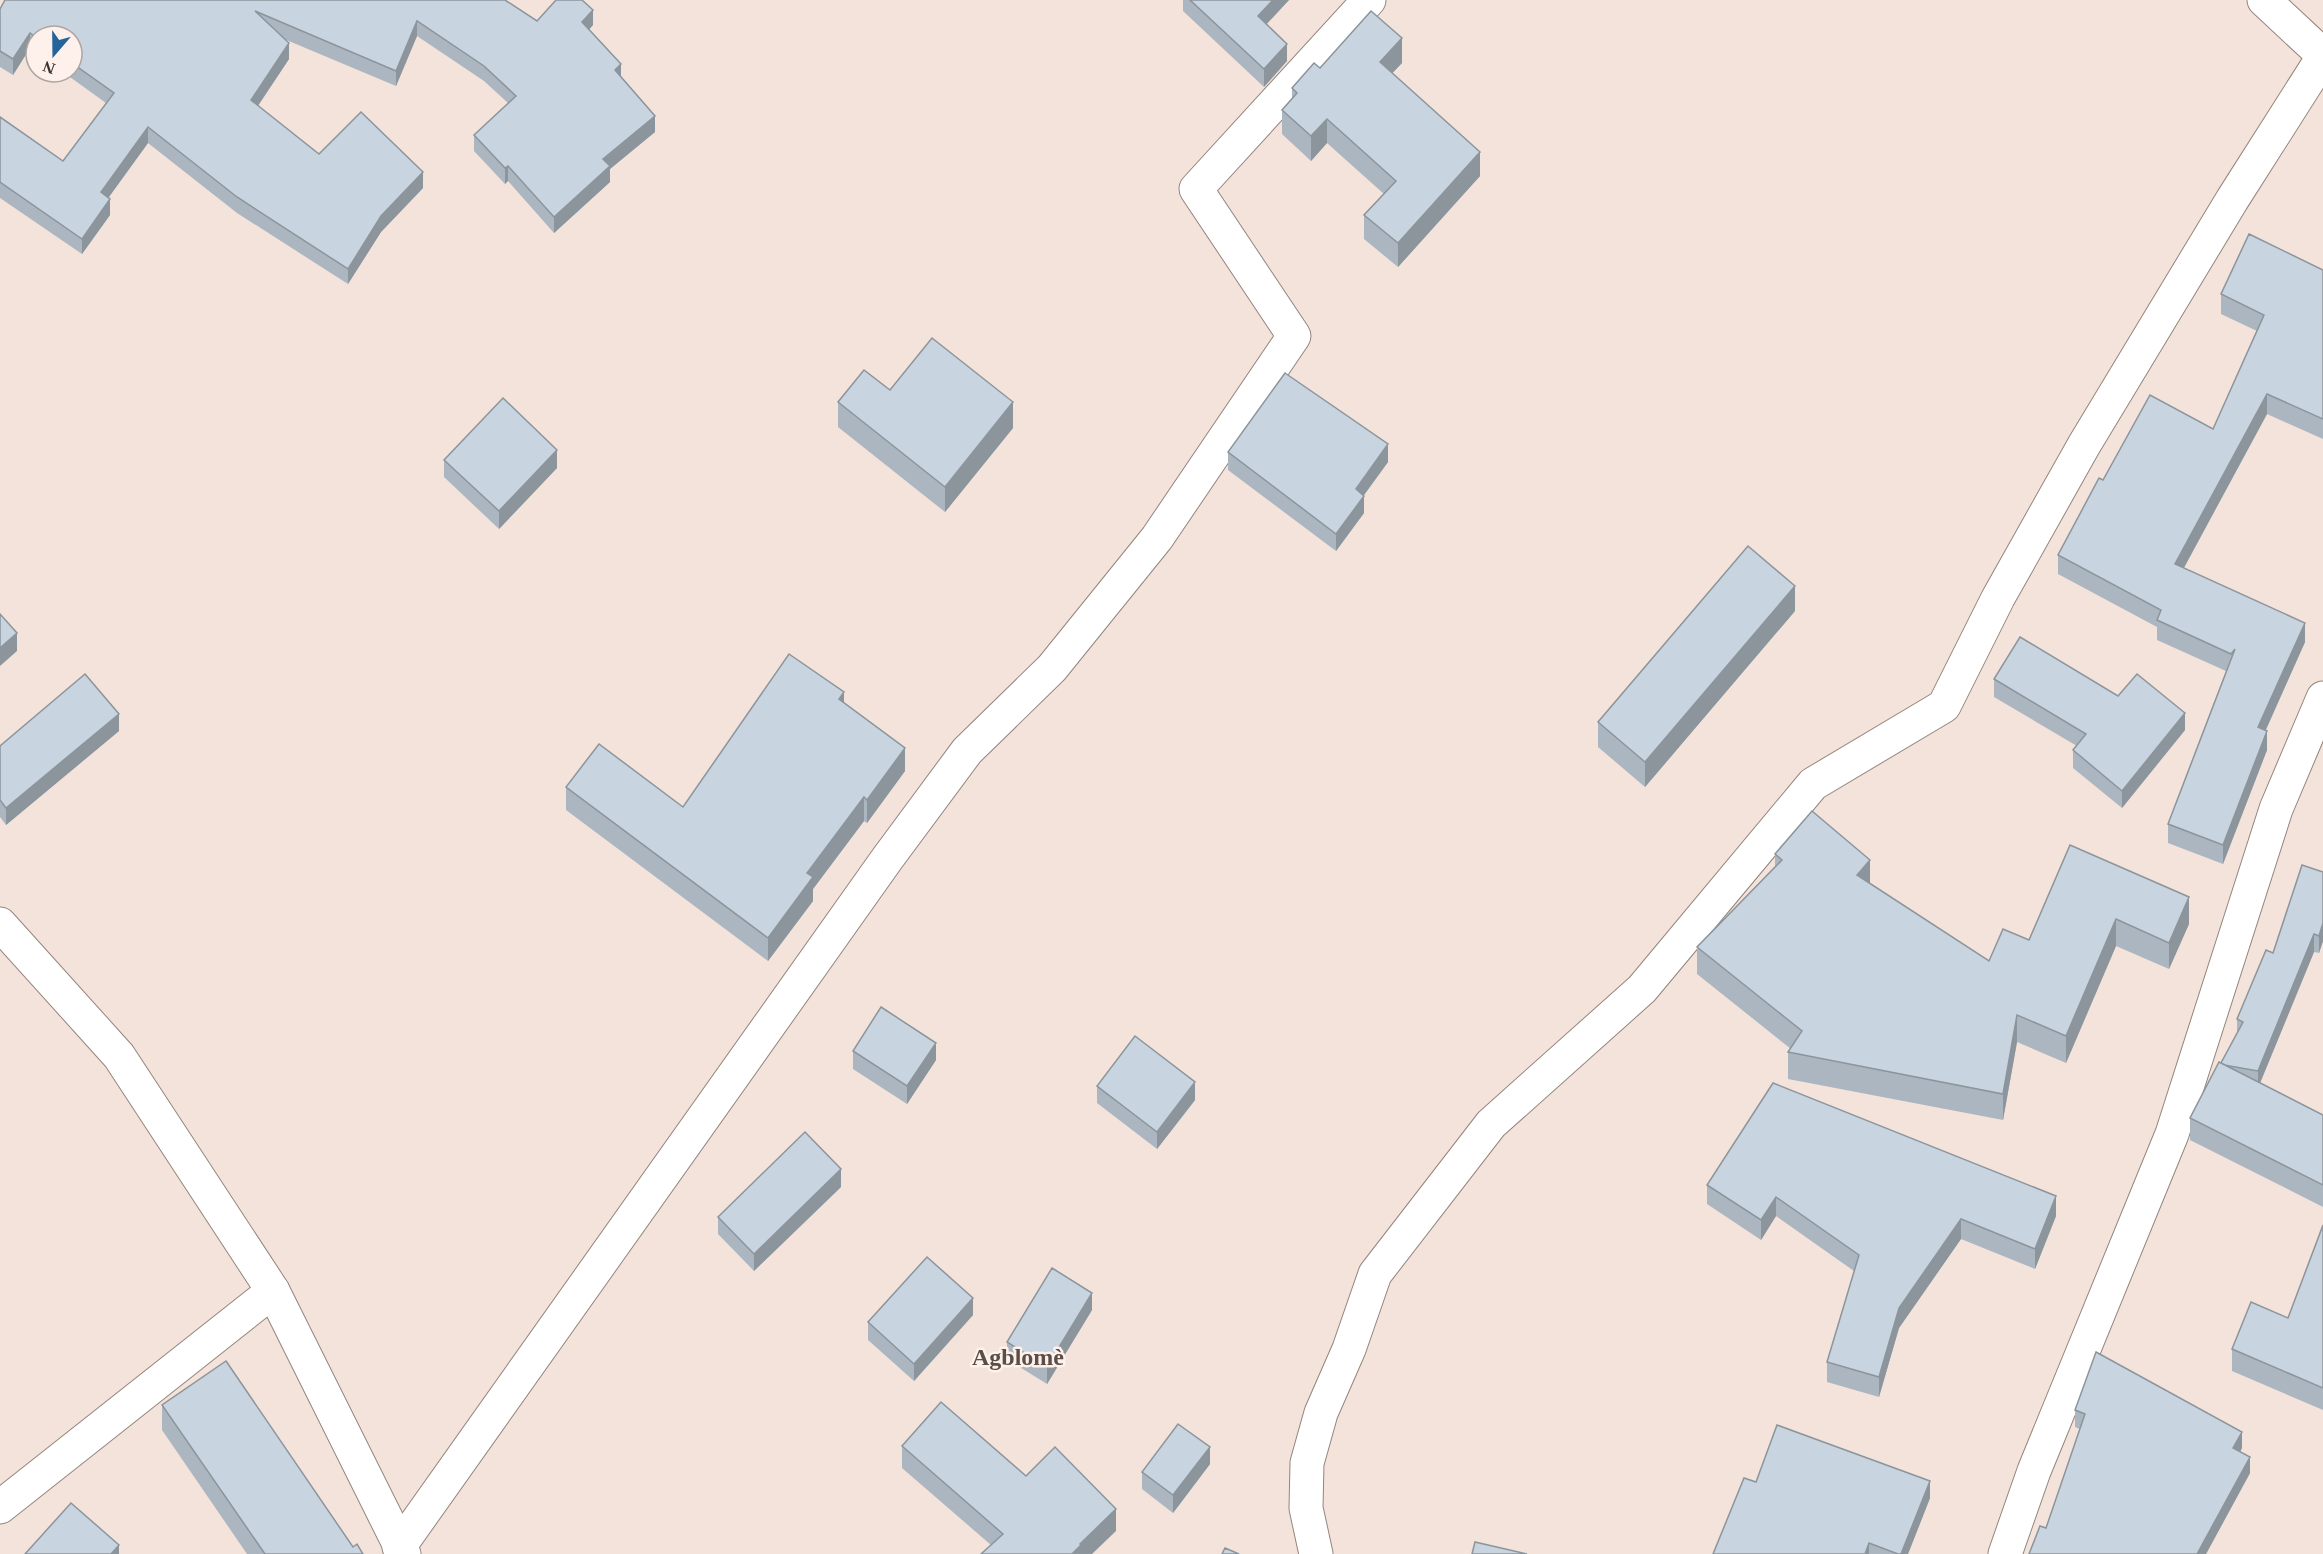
<svg xmlns="http://www.w3.org/2000/svg" width="2323" height="1554" font-family="Georgia,serif">
	<style>
		.lines { fill: none; stroke-linecap: round; stroke-linejoin: round }
		.minor-casing { stroke: #93857d; stroke-width: 35 }
		.minor { stroke: #fff; stroke-width: 33 }
		.wall { fill: #acb6c0 }
		.shaded-wall { fill: #8c949c }
		.building { fill: #c8d4df; stroke: #8c949c; stroke-width: 1.5 }
		.labels { text-anchor: middle; dominant-baseline: central; stroke-width: 5; stroke-linejoin: round; paint-order: stroke }
		.quarter-label { font-size: 24px; font-weight: bold; fill: #5a4e47; stroke: #fef1eb }
	</style>
	<rect width="100%" height="100%" fill="#f3e3db"/>
	<g class="lines">
		<defs>
			<g id="minor">
				<path d="M2264 0 2323 55"/>
				<path d="M0 924 119 1056 273 1291 404 1554"/>
				<path d="M0 1507 273 1291"/>
				<path d="M399 1547 887 859 967 751 1052 668 1157 538 1294 336 1196 189 1369 0"/>
				<path d="M1316 1554 1306 1508 1307 1463 1321 1413 1349 1349 1375 1274 1491 1124 1642 989 1813 784 1944 706 1998 598 2084 445 2232 200 2323 57"/>
				<path d="M2005 1554 2034 1471 2172 1134 2276 809 2323 698"/>
			</g>
		</defs>
		<use href="#minor" class="minor-casing"/>
		<use href="#minor" class="minor"/>
	</g>
	<g class="wall">
		<path d="M5 0 537 21 593 25 589 30 621 77 655 132 610 169V182L554 233 508 181 505 184 474 151V135L508 103 484 81 417 36 396 86 284 39 289 59 258 106 319 154 423 188 381 232 348 284 237 213 148 143 108 198 110 215 82 254 0 198V117L63 161 106 103 63 72H72V36H36V53L30 48 13 75 0 67V9Z"/>
		<path d="M1183 0H1289L1267 24 1287 61 1264 87 1183 11Z"/>
		<path d="M1402 63 1392 73 1480 176 1398 267 1364 239V215L1384 194 1327 143 1311 161 1282 134V110L1292 99V88L1320 68Z"/>
		<path d="M2323 270V439L2267 414 2184 568 2305 642 2266 730 2267 750 2223 864 2168 843V824L2226 671 2157 640V627L2058 574V555L2103 480 2213 429 2257 331 2221 314V294Z"/>
		<path d="M890 390 1013 428 945 512 838 427V402Z"/>
		<path d="M1228 452 1388 462 1364 495V513L1336 551 1228 470Z"/>
		<path d="M444 460 557 468 499 529 444 477Z"/>
		<path d="M1795 611 1645 787 1598 747V722Z"/>
		<path d="M1994 679 2118 696 2185 730 2122 808 2073 768V750L2077 746 1994 697Z"/>
		<path d="M844 703 905 771 867 823 864 821 813 889V901L768 961 566 810V787L683 807Z"/>
		<path d="M119 731 6 825 0 817V746Z"/>
		<path d="M2070 845 2189 924 2169 969 2116 946 2066 1063 2017 1042 2003 1120 1788 1079V1052L1791 1049 1697 974V947L1775 866V854L1870 884 1989 961 2029 940Z"/>
		<path d="M2323 872V941L2319 953 2314 952 2260 1083 2323 1115V1207L2190 1140V1118L2237 1033V1019L2273 953Z"/>
		<path d="M853 1051 936 1060 907 1104 853 1069Z"/>
		<path d="M1097 1086 1195 1100 1157 1149 1097 1103Z"/>
		<path d="M1707 1185 2056 1216 2035 1269 1961 1239 1899 1328 1879 1397 1827 1382V1362L1854 1271 1776 1216 1761 1240 1707 1204Z"/>
		<path d="M841 1187 754 1271 718 1234V1217Z"/>
		<path d="M2323 1225V1410L2232 1371V1349L2288 1318Z"/>
		<path d="M1092 1310 1047 1384 1007 1359V1342Z"/>
		<path d="M973 1315 914 1381 868 1340V1322Z"/>
		<path d="M162 1405 353 1547 363 1554H247L162 1430Z"/>
		<path d="M2075 1410 2242 1448 2240 1452 2250 1473 2206 1554H2029L2046 1528 2080 1429 2075 1427Z"/>
		<path d="M902 1446 1026 1476 1116 1531 991 1545 902 1468Z"/>
		<path d="M1210 1464 1173 1513 1142 1489V1472Z"/>
		<path d="M1756 1482 1930 1498 1908 1554H1713Z"/>
	</g>
	<g class="shaded-wall">
		<path d="M1273 0H1289L1258 33V16Z"/>
		<path d="M593 10V25L582 37V22Z"/>
		<path d="M417 21V36L396 86V71Z"/>
		<path d="M30 33V48L13 75V59Z"/>
		<path d="M1402 38V63L1380 86V62Z"/>
		<path d="M289 43V59L251 116V100Z"/>
		<path d="M1287 44V61L1264 87V69Z"/>
		<path d="M621 64V79L615 70Z"/>
		<path d="M655 116V132L610 169V182L554 233V217L603 159Z"/>
		<path d="M1327 119V143L1311 161V136Z"/>
		<path d="M148 127V143L101 208V192Z"/>
		<path d="M1480 152V176L1398 267V243Z"/>
		<path d="M508 166V181L505 184V168Z"/>
		<path d="M423 172V188L381 232 348 284V269L381 216Z"/>
		<path d="M110 199V215L82 254V239Z"/>
		<path d="M2267 394V414L2175 584V564Z"/>
		<path d="M1013 402V428L945 512V487Z"/>
		<path d="M1388 444V462L1356 506V489Z"/>
		<path d="M557 450V468L499 529V511Z"/>
		<path d="M1364 496V513L1336 551V534Z"/>
		<path d="M1795 586V611L1645 787V762Z"/>
		<path d="M2305 623V642L2258 747V727Z"/>
		<path d="M17 633V651L0 666V648Z"/>
		<path d="M844 692V716L839 699Z"/>
		<path d="M2185 713V730L2122 808V791Z"/>
		<path d="M119 714V731L6 825V808Z"/>
		<path d="M2267 731V750L2223 864V845Z"/>
		<path d="M905 748V771L867 823V800Z"/>
		<path d="M864 797V821L813 889V901L768 961V938L807 873Z"/>
		<path d="M1870 860V887L1857 875Z"/>
		<path d="M2189 897V924L2169 969V943Z"/>
		<path d="M2116 919V946L2066 1063V1036Z"/>
		<path d="M2323 923V941L2319 953V936Z"/>
		<path d="M2314 934V952L2258 1088V1071Z"/>
		<path d="M2017 1015V1042L2003 1120V1094Z"/>
		<path d="M936 1043V1060L907 1104V1086Z"/>
		<path d="M1195 1082V1100L1157 1149V1132Z"/>
		<path d="M841 1169V1187L754 1271V1254Z"/>
		<path d="M2056 1196V1216L2035 1269V1249Z"/>
		<path d="M1776 1197V1216L1761 1240V1220Z"/>
		<path d="M1961 1219V1239L1899 1328 1879 1397V1377L1899 1308Z"/>
		<path d="M1092 1293V1310L1047 1384V1367Z"/>
		<path d="M973 1298V1315L914 1381V1364Z"/>
		<path d="M2242 1432V1448L2233 1464V1448Z"/>
		<path d="M1210 1447V1464L1173 1513V1495Z"/>
		<path d="M2250 1457V1473L2206 1554H2197Z"/>
		<path d="M1930 1481V1498L1908 1554H1901Z"/>
		<path d="M1116 1509V1531L1092 1554H1072L1080 1544Z"/>
		<path d="M1869 1543V1554H1865Z"/>
		<path d="M119 1545V1554H111Z"/>
	</g>
	<g class="building">
		<path d="M5 0H505L537 21 556 0H582L593 10 582 22 621 64 615 70 655 116 603 159 610 166 554 217 508 166 505 168 474 135 516 96 484 66 417 21 396 71 255 11 289 43 251 100 319 154 361 112 423 172 381 216 348 269 237 197 148 127 101 192 110 199 82 239 0 182V117L63 161 114 93 72 63V36H36V37L30 33 13 59 0 51V9Z"/>
		<path d="M1190 0H1273L1258 16 1287 44 1264 69Z"/>
		<path d="M1371 11 1402 38 1380 62 1480 152 1398 243 1364 215 1396 181 1327 119 1311 136 1282 110 1297 93 1292 88 1314 63 1320 68Z"/>
		<path d="M2249 234 2323 270V419L2267 394 2175 564 2305 623 2258 727 2267 731 2223 845 2168 824 2235 649 2231 654 2157 620 2161 610 2058 555 2099 478 2103 480 2150 395 2213 429 2264 315 2221 294Z"/>
		<path d="M932 338 1013 402 945 487 838 402 864 370 890 390Z"/>
		<path d="M1285 373 1388 444 1356 489 1364 496 1336 534 1228 452Z"/>
		<path d="M503 398 557 450 499 511 444 460Z"/>
		<path d="M1748 546 1795 586 1645 762 1598 722Z"/>
		<path d="M0 614 17 633 0 648Z"/>
		<path d="M2020 637 2118 696 2137 674 2185 713 2122 791 2073 750 2086 734 1994 679Z"/>
		<path d="M789 654 844 692 839 699 905 748 867 800 864 797 807 873 813 877 768 938 566 787 599 744 683 807Z"/>
		<path d="M85 674 119 714 6 808 0 800V746Z"/>
		<path d="M1812 811 1870 860 1857 875 1989 961 2003 929 2029 940 2070 845 2189 897 2169 943 2116 919 2066 1036 2017 1015 2003 1094 1788 1052 1802 1031 1697 947 1782 860 1775 854Z"/>
		<path d="M2302 865 2323 872V923L2319 936 2314 934 2258 1071 2224 1065 2221 1063 2243 1022 2237 1019 2266 950 2273 953Z"/>
		<path d="M881 1007 936 1043 907 1086 853 1051Z"/>
		<path d="M1135 1036 1195 1082 1157 1132 1097 1086Z"/>
		<path d="M2219 1062 2323 1115V1185L2190 1118Z"/>
		<path d="M1773 1083 2056 1196 2035 1249 1961 1219 1899 1308 1879 1377 1827 1362 1859 1255 1776 1197 1761 1220 1707 1185Z"/>
		<path d="M805 1132 841 1169 754 1254 718 1217Z"/>
		<path d="M2323 1225V1388L2232 1349 2251 1302 2288 1318Z"/>
		<path d="M927 1257 973 1298 914 1364 868 1322Z"/>
		<path d="M1052 1268 1092 1293 1047 1367 1007 1342Z"/>
		<path d="M2096 1352 2242 1432 2233 1448 2250 1457 2197 1554H2029L2040 1526 2046 1528 2085 1414 2075 1410Z"/>
		<path d="M226 1361 353 1547 357 1544 363 1554H265L162 1405Z"/>
		<path d="M941 1402 1026 1476 1055 1447 1116 1509 1080 1544 1081 1545 1072 1554H981L1003 1534 902 1446Z"/>
		<path d="M1178 1424 1210 1447 1173 1495 1142 1472Z"/>
		<path d="M1777 1425 1930 1481 1901 1554H1898L1869 1543 1865 1554H1713L1744 1478 1756 1482Z"/>
		<path d="M71 1503 119 1545 111 1554H25Z"/>
		<path d="M1475 1542 1527 1554H1472Z"/>
		<path d="M1225 1548 1239 1554H1222Z"/>
	</g>
	<g class="labels">
		<g class="quarter-label">
			<text x="1018" y="1357">Agblomè</text>
		</g>
	</g>
	<g transform="translate(54 54) rotate(200)"><circle r="28" fill="#fef1eb" stroke="#afa5a0" stroke-width="1.5"/>
	<path d="M0-4.5L10 22L0 15L-10 22Z" fill="#24649a"/>
	<text y="-9" font-size="16" font-weight="bold" text-anchor="middle" fill="#393330">N</text>
	</g>
</svg>
